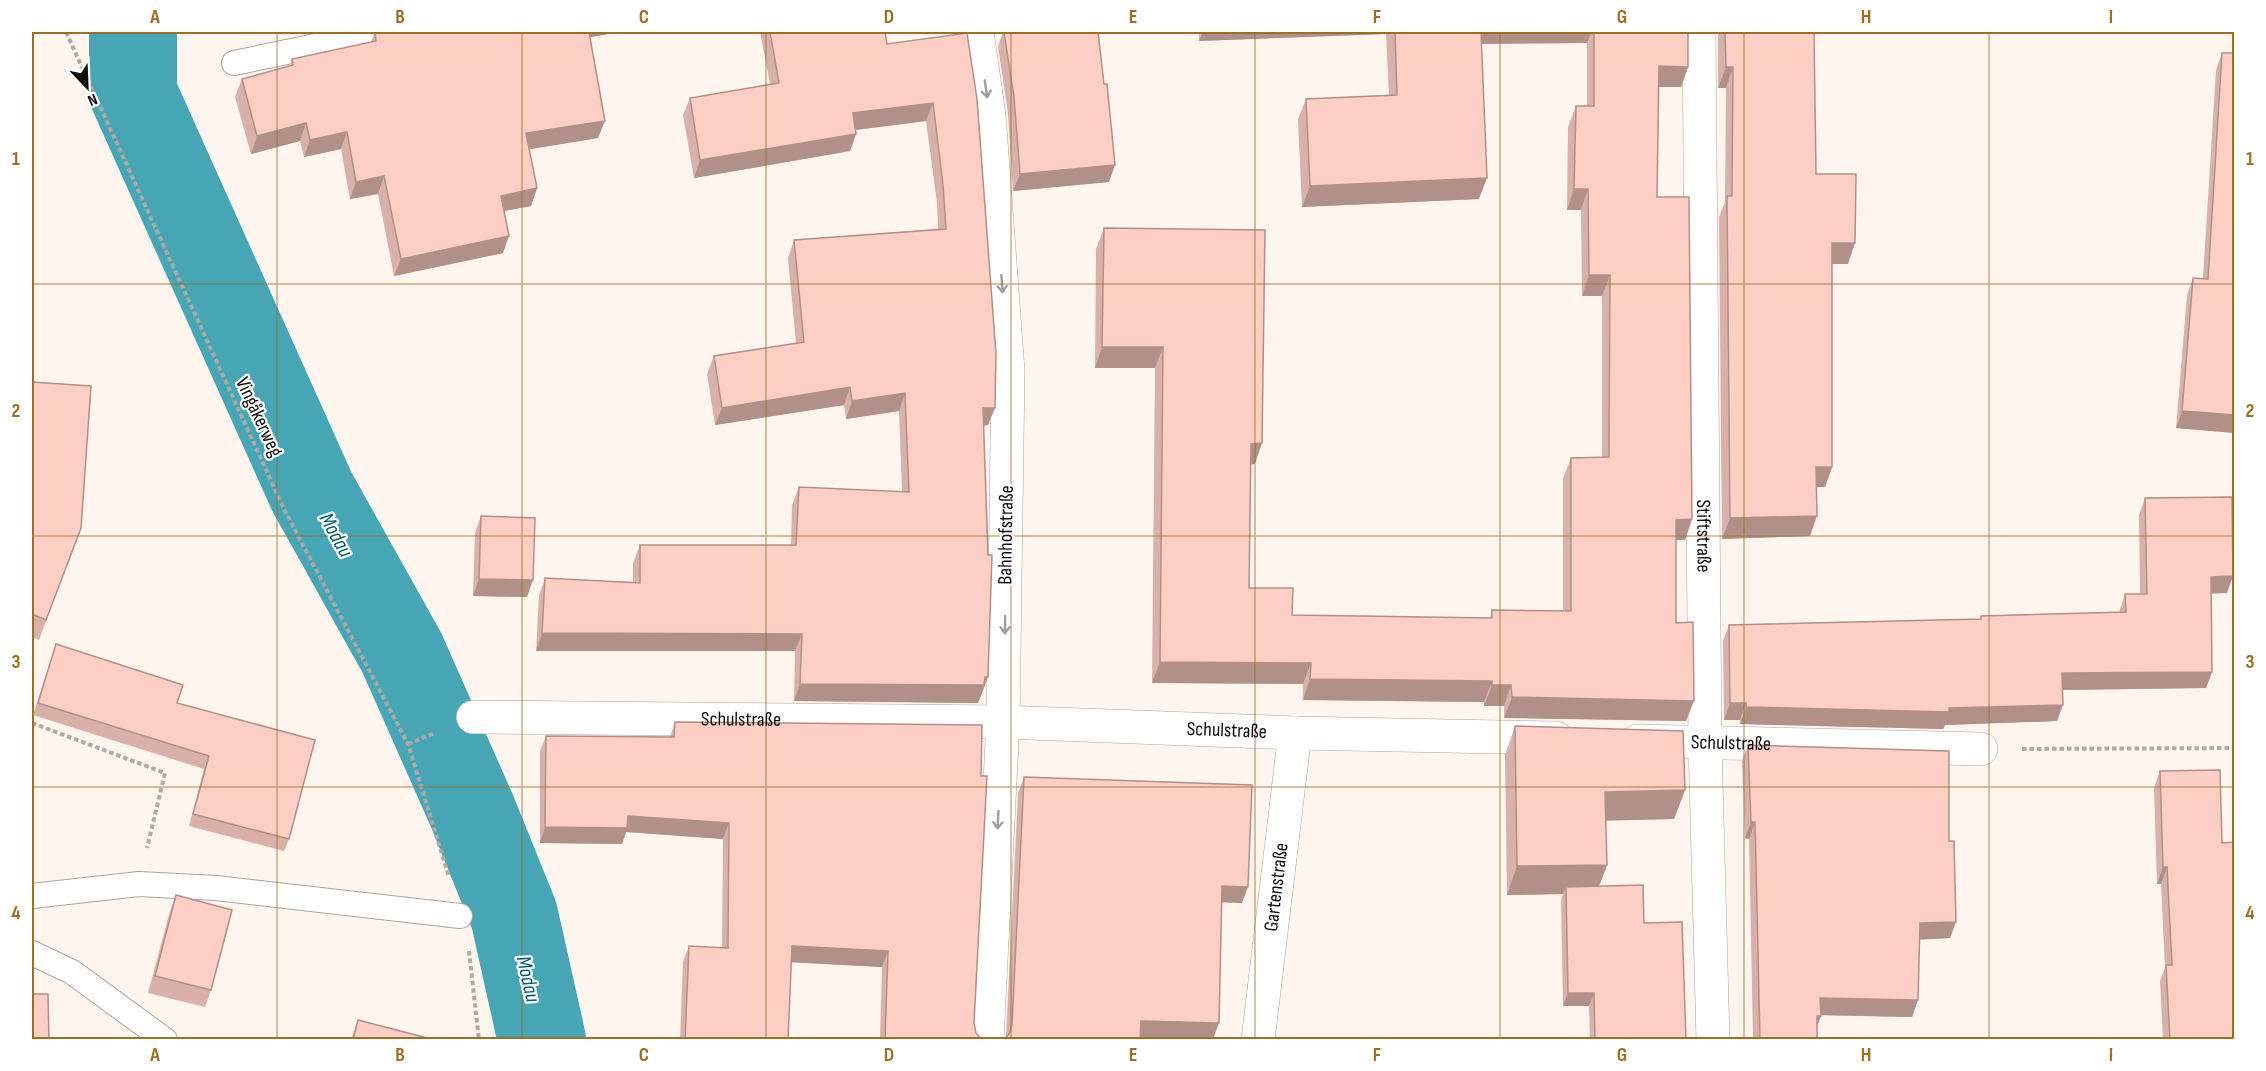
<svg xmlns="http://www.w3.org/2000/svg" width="2266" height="1071" font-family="'Sofia Sans Condensed',sans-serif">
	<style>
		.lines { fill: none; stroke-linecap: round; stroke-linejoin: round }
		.river { stroke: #46a6b6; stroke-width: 88 }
		.lane-casing { stroke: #aca49e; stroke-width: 26 }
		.street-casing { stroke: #aca49e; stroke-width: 34 }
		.path { stroke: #b0a9a4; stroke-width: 4; stroke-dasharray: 4.5 3; stroke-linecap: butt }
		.lane { stroke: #fff; stroke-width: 24 }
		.street { stroke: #fff; stroke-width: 33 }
		.wall { fill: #dab1a8 }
		.shaded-wall { fill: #b19088 }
		.building { fill: #fdcec3; stroke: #b19088; stroke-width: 1.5 }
		.oneway { stroke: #9f9d9d }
		.grid { fill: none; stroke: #9d6f20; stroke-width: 1.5; stroke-opacity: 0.55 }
		.labels { text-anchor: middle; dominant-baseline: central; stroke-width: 4.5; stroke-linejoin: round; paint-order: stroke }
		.street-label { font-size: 20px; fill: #0e0b09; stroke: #fff }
		.water-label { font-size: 21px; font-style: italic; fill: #035a66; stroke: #fff }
		.neatline { fill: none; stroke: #9d6f20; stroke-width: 2 }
		.grid-label { font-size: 20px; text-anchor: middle; font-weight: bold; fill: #9d6f20 }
	</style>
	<rect width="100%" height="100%" fill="#fdf5ee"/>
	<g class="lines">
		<path class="river" d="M133 32V93L312 492 402 653 472 811 514 915 542 1040"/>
		<defs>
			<g id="lane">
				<path d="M234 63 383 32"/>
				<path d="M32 896 139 884 216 888 460 916"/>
				<path d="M32 953 72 972 165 1040"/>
			</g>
			<g id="street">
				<path d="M977 32 989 115 1008 371 1003 722 987 1040"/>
				<path id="s1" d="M1699 32 1705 743 1713 1040"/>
				<path id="s2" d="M473 717 1003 722 1295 733 1556 738"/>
				<path id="s3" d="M1637 741 1981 749"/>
				<path id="s4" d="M1258 1040 1295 733"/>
			</g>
		</defs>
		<use href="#lane" class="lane-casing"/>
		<use href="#street" class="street-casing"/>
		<g class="path">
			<path d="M66 32 284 509 408 744 449 877"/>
			<path d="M32 723 165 773 147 848"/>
			<path d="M408 744 435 733"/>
			<path d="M2022 749 2234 748"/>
			<path d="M469 951 479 1040"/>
		</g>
		<use href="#lane" class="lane"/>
		<use href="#street" class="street"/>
	</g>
	<g class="wall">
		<path d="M375 32 590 37 598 138 529 149 537 188 531 206 504 211 503 253 394 276 378 194 350 199 341 149 304 157 300 141 251 154 235 97 242 79 290 66 292 59 371 42Z"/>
		<path d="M760 32H885L887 44 967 33 988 425 983 426 988 677 978 703 794 701 795 651H536L539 596 545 578 633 582V563L640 545H791L792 505 799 487 902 492 899 411 846 419 844 405 715 425 707 374 714 356 796 343 788 258 794 240 938 229 937 203 926 121 856 130V134L850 151 694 178 683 115 690 98 770 84Z"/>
		<path d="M1003 32H1098L1109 182 1013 191 1008 114 998 46Z"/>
		<path d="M1199 32H1688V67L1681 87H1659L1657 197 1692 519 1685 540H1676V623L1686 721 1504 718V706H1484V702L1303 700V684L1152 683 1155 368H1095L1096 249 1104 228 1255 464H1251L1249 588 1292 615 1490 618 1492 610 1563 611V478L1571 458 1602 457V296H1582L1581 210H1567L1568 127 1576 106H1587V43L1482 44 1479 199 1302 207 1298 119 1306 99 1389 95 1386 34 1199 41Z"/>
		<path d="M1718 32H1814L1816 174 1848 264H1832V467L1825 487H1817L1810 536 1722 539 1719 217 1725 202 1726 88H1718Z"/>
		<path d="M2222 53H2235V433L2176 428 2187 295 2193 278H2203L2216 70Z"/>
		<path d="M32 382 81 528 39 640 32 637Z"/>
		<path d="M2145 498 2227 593H2211L2212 672 2206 688 2063 690 2057 721 1945 725 1943 729 1740 724V720H1724L1723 641 1729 625 1980 619 1981 616 2119 612 2125 594H2140L2139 515Z"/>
		<path d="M481 516 527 597 473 596 475 533Z"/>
		<path d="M56 644 177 703 289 839 284 851 189 826 204 769 33 715Z"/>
		<path d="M675 722 974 1023 976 1033 982 1040H880L882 967 791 962 788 1040H680L683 962 689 946 722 948 723 839 626 832 622 844 540 843V751L546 736 670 737Z"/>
		<path d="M1515 726 1685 790 1674 819 1606 820 1607 865 1599 886 1644 923 1686 1040H1590L1589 1006H1563L1561 900 1563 894 1507 895 1505 755Z"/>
		<path d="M1748 745 1949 841 1950 938 1919 939 1912 1017 1821 1015 1817 1026V1040H1753L1749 839 1745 838 1742 761Z"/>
		<path d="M2160 771 2222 843 2235 1040H2163L2160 981 2165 968 2161 884H2157L2154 788Z"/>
		<path d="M1024 777 1242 903 1222 902 1213 1039 1006 1036 1018 793Z"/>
		<path d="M176 895 211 990 205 1007 148 993 170 911Z"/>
		<path d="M358 1020 435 1040H351Z"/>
	</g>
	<g class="shaded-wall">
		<path d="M583 32H621L580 39Z"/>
		<path d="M1203 32H1387L1386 34 1199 41Z"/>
		<path d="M1478 32H1591L1587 43 1473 44Z"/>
		<path d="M1659 66 1688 67 1681 87H1652Z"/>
		<path d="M1726 67H1733L1726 88H1718Z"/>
		<path d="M933 103 926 121 847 131 853 113Z"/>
		<path d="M605 121 598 138 519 151 526 133Z"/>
		<path d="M306 123 300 141 251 154 257 136Z"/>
		<path d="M347 132 341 149 304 157 310 140Z"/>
		<path d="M856 134 850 151 694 178 700 160Z"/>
		<path d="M1115 165 1109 182 1013 191 1020 174Z"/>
		<path d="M384 176 378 194 350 199 356 182Z"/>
		<path d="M1487 178 1479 199 1302 207 1310 186Z"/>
		<path d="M537 188 531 206 494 213 501 196Z"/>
		<path d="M1574 189H1588L1581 210H1567Z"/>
		<path d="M509 236 503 253 394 276 401 259Z"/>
		<path d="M1832 243H1855L1848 264H1824Z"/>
		<path d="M1589 275H1610L1602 296H1582Z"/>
		<path d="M1102 347H1163L1155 368H1095Z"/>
		<path d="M850 387 844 405 715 425 722 408Z"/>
		<path d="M905 393 899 411 846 419 852 401Z"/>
		<path d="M983 408H995L988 425 976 426Z"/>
		<path d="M2182 411 2235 415V433L2176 428Z"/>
		<path d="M1262 443 1255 464 1244 465 1251 444Z"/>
		<path d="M1816 467H1832L1825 487H1809Z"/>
		<path d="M1817 516 1810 536 1722 539 1730 518Z"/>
		<path d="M1692 519 1685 540H1668L1676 520Z"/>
		<path d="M2233 576 2227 593 2205 594 2211 577Z"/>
		<path d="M479 579 533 580 527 597 473 596Z"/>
		<path d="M542 633 802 634 795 651H536Z"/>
		<path d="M1160 662 1311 663 1303 684 1152 683Z"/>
		<path d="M2212 672 2206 688 2056 690 2062 673Z"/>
		<path d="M988 677 978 703 794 701 800 684Z"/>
		<path d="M1310 679 1492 681 1484 702 1303 700Z"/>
		<path d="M1492 685H1511L1504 706H1484Z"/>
		<path d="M1512 697 1694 701 1686 721 1504 718Z"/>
		<path d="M1730 703H1746L1740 720H1724Z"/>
		<path d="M2063 705 2057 721 1945 725 1943 729 1740 724 1746 707 1949 708Z"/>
		<path d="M1685 790 1674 819 1595 821 1605 792Z"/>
		<path d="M628 816 729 823 723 839 626 832 622 844 540 843 545 827Z"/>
		<path d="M1751 822H1755L1749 839 1745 838Z"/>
		<path d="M1607 865 1596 894 1566 887 1563 894 1507 895 1517 866Z"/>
		<path d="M2163 867H2167L2161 884H2157Z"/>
		<path d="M1222 886 1248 887 1242 903 1217 902Z"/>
		<path d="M1956 922 1950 938 1914 940 1920 923Z"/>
		<path d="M792 946 888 951 882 967 786 962Z"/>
		<path d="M1568 993H1594L1589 1006H1563Z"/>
		<path d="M1820 998 1918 1000 1912 1017 1814 1015Z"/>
		<path d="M1817 1016H1821L1815 1032Z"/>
		<path d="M1141 1021 1219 1023 1213 1039 1135 1037Z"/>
	</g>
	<g class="building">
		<path d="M375 32H448V33L455 32H589L605 121 526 133 537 188 501 196 509 236 401 259 384 176 356 182 347 132 310 140 306 123 257 136 242 79 293 65 292 59 376 41Z"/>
		<path d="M770 32H885L887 44 967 33 977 99 996 354 995 408H983L988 555H992L988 677H985L984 685 800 684 802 634 542 633 545 578 640 583V545H796L799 487 909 492 905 393 852 401 850 387 722 408 714 356 804 342 794 240 946 229 943 185 933 103 853 113 856 134 700 160 690 98 779 83Z"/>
		<path d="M1004 32H1098L1104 84H1107L1115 165 1020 174 1014 97Z"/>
		<path d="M1395 32H1481L1487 178 1310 186 1306 99 1397 95Z"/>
		<path d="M1594 32H1688V67L1659 66 1657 197H1689L1692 519 1676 520V623L1693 622 1694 701 1512 697 1511 685H1492V681L1310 679 1311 663 1160 662 1163 347H1102L1104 228 1265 230 1262 443 1251 444 1249 588H1293L1292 615 1492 618V610L1571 611V458L1609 457 1610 275H1589L1588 189H1574L1576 106H1594Z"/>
		<path d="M1725 32H1814L1816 174H1856L1855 243H1832V467H1816L1817 516 1730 518 1727 196H1732L1733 67H1726Z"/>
		<path d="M2222 53H2235V415L2182 411 2193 278 2208 279Z"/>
		<path d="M32 382 91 386 81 528 46 620 32 614Z"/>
		<path d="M2232 497 2233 576 2211 577 2212 672 2062 673 2063 705 1949 708V712L1746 707V703H1730L1729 625 1981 619V616L2126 612 2125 594H2147L2145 498Z"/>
		<path d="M481 516 535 518 533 580 479 579Z"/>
		<path d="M56 644 183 685 177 703 315 740 289 839 193 814 209 756 38 703Z"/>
		<path d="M675 722 982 725 981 776H987L974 1023 976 1033 982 1040H885L888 951 792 946 788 1040H685L689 946 728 948 729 823 628 816 627 828 545 827 546 736 674 737Z"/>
		<path d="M1515 726 1683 731 1685 790 1605 792 1607 865 1517 866Z"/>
		<path d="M1748 745 1949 751V841H1954L1956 922 1920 923 1918 1000 1820 998 1821 1016H1817V1040H1760L1755 822H1751Z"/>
		<path d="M2220 770 2222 843 2235 842V1040H2170L2166 965H2172L2167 867H2163L2160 771Z"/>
		<path d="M1024 777 1252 785 1248 887 1222 886 1219 1023 1141 1021 1140 1040H1003L1009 1034 1012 1025Z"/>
		<path d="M1643 885 1644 923 1682 922 1686 1040H1595L1594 993H1568L1566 887Z"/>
		<path d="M176 895 232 910 211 990 155 976Z"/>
		<path d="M32 994H48L49 1040H32Z"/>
		<path d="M358 1020 435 1040H353Z"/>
	</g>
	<defs><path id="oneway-shaft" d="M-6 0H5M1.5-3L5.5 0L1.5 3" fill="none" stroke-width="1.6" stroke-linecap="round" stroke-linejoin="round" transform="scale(1.5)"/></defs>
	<g class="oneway">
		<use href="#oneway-shaft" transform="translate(986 89) rotate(82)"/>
		<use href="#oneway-shaft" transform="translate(1002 284) rotate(86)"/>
		<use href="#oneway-shaft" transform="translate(1005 625) rotate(91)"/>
		<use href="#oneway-shaft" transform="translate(998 820) rotate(93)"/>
	</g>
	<path class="grid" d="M277 32V1040M522 32V1040M766 32V1040M1011 32V1040M1255 32V1040M1500 32V1040M1744 32V1040M1989 32V1040M32 284H2234M32 536H2234M32 787H2234"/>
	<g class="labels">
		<g class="street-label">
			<text transform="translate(259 417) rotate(65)">Vingåkerweg</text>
			<text transform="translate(1006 535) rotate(-89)">Bahnhofstraße</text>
			<text stroke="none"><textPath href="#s1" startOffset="504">Stiftstraße</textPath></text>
			<text stroke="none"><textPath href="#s2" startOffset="268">Schulstraße</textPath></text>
			<text stroke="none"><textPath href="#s2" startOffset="754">Schulstraße</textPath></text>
			<text stroke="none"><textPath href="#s3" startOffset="94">Schulstraße</textPath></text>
			<text stroke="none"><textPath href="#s4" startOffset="154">Gartenstraße</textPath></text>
		</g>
		<g class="water-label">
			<text transform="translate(336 535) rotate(61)">Modau</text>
			<text transform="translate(528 979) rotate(77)">Modau</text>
		</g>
	</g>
	<rect width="2266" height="1071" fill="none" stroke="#ffffff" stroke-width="66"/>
	<g transform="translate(87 87) rotate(157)" stroke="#ffffff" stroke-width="4.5" paint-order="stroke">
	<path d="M0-4.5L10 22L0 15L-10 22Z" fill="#0e0b09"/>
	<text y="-9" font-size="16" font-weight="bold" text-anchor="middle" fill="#0e0b09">N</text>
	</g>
	<rect x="33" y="33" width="2200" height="1005" class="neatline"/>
	<g class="grid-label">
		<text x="155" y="23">A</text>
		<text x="400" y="23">B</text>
		<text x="644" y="23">C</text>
		<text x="889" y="23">D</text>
		<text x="1133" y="23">E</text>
		<text x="1377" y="23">F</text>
		<text x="1622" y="23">G</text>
		<text x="1866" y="23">H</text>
		<text x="2111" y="23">I</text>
		<text x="16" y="165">1</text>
		<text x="2250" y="165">1</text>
		<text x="16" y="417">2</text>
		<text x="2250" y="417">2</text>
		<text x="16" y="668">3</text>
		<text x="2250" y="668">3</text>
		<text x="16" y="919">4</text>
		<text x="2250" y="919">4</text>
		<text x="155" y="1061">A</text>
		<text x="400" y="1061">B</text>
		<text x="644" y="1061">C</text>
		<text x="889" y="1061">D</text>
		<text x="1133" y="1061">E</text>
		<text x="1377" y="1061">F</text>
		<text x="1622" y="1061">G</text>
		<text x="1866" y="1061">H</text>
		<text x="2111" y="1061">I</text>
	</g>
</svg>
